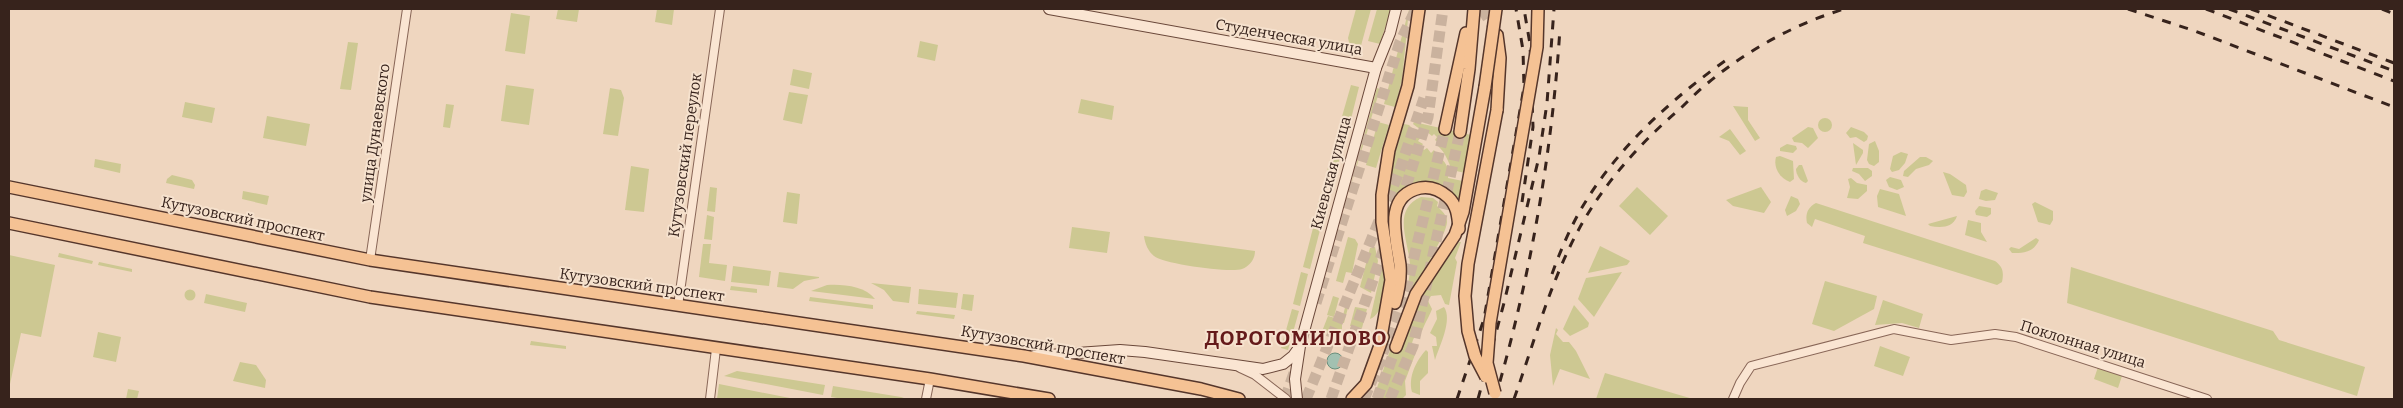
<svg xmlns="http://www.w3.org/2000/svg" width="2403" height="408" font-family="Bitter,serif">
	<style>
		.green { fill: #cdc892 }
		.water { fill: #a2c1b1; stroke: #698f7d }
		.lines { fill: none; stroke-linecap: round; stroke-linejoin: round }
		.primary-tunnel { stroke: #cab29e; stroke-width: 11; stroke-dasharray: 11 5.5; stroke-linecap: butt }
		.street-casing { stroke: #886657; stroke-width: 10 }
		.secondary-casing { stroke: #6a483a; stroke-width: 12 }
		.primary-casing { stroke: #55362b; stroke-width: 14 }
		.street { stroke: #fae5d2; stroke-width: 8 }
		.secondary { stroke: #fae5d2; stroke-width: 10 }
		.primary { stroke: #f5c294; stroke-width: 11 }
		.rail { stroke: #37231c; stroke-width: 3; stroke-dasharray: 9 9; stroke-linecap: butt }
		.primary-bridge-casing { stroke: #55362b; stroke-width: 14; stroke-linecap: butt }
		.primary-bridge { stroke: #f5c294; stroke-width: 11 }
		.labels { text-anchor: middle; dominant-baseline: central; stroke-width: 4; stroke-linejoin: round; paint-order: stroke }
		.street-label { font-size: 15px; fill: #37231c; stroke: #f6e2ce }
		.district-label { font-size: 20px; font-weight: bold; letter-spacing: 1px; fill: #651a1a; stroke: #f6e2ce }
	</style>
	<rect width="100%" height="100%" fill="#efd6bf"/>
	<g class="green">
		<path d="M558 9H579L577 22 556 19Z"/>
		<path d="M657 9H674L672 25 655 22Z"/>
		<path d="M1356 9H1371L1359 53 1351 51 1348 38Z"/>
		<path d="M1377 9H1391L1380 44 1368 41Z"/>
		<path d="M1409 9 1402 80 1395 107 1384 104Z"/>
		<path d="M511 13 530 16 525 54 505 51Z"/>
		<path d="M920 41 938 45 935 61 917 57Z"/>
		<path d="M348 42 358 43 351 90 340 89Z"/>
		<path d="M793 69 812 73 809 89 790 85Z"/>
		<path d="M506 85 534 89 529 125 501 121Z"/>
		<path d="M1351 85 1359 87 1350 123 1341 120Z"/>
		<path d="M610 88 621 90 624 98 618 136 603 134Z"/>
		<path d="M1377 88 1380 89 1349 192Z"/>
		<path d="M789 92 808 95 802 124 783 120Z"/>
		<path d="M1081 99 1114 106 1112 120 1078 113Z"/>
		<path d="M185 102 215 108 212 123 182 117Z"/>
		<path d="M446 104 454 105 450 128 443 127Z"/>
		<path d="M1733 106 1748 107V120L1760 138 1755 141Z"/>
		<path d="M267 116 310 124 306 146 263 138Z"/>
		<circle cx="1825" cy="125" r="7"/>
		<path d="M1378 122 1389 125 1376 168 1366 165Z"/>
		<path d="M1414 122 1471 135 1465 173 1452 170C1448 161 1445 152 1438 146L1440 144 1435 140 1437 137 1434 134 1432 136 1427 132 1425 133 1413 124Z"/>
		<path d="M1404 124 1409 125 1421 137 1418 141 1423 144 1421 147 1424 150 1427 148 1431 153 1434 150C1438 158 1451 162 1448 178L1463 181 1460 202C1443 177 1410 176 1393 200L1387 198 1392 164Z"/>
		<path d="M1340 125 1348 128 1344 145 1335 143Z"/>
		<path d="M1808 127 1813 128 1818 138 1808 148 1802 143 1794 142 1792 138Z"/>
		<path d="M1851 127 1864 132 1868 136 1867 140 1864 142 1856 137 1850 138 1846 133Z"/>
		<path d="M1730 129 1746 151 1740 155 1729 141 1719 137Z"/>
		<path d="M1875 141 1879 151V162L1874 166 1869 164 1867 160 1869 144Z"/>
		<path d="M1853 143 1863 150V153L1856 165Z"/>
		<path d="M1787 144 1796 146 1797 149 1793 153 1780 151V148Z"/>
		<path d="M1333 148 1342 150 1333 182 1330 181 1329 184 1324 183Z"/>
		<path d="M1901 152 1908 154 1905 163 1899 170 1892 172 1890 169 1893 156Z"/>
		<path d="M1780 156 1793 161 1794 179 1790 182C1780 178 1773 168 1776 157Z"/>
		<path d="M1920 157H1926L1933 161 1929 165 1916 169 1908 177 1903 176 1904 171Z"/>
		<path d="M95 159 121 164 120 173 94 167Z"/>
		<path d="M1799 165H1802L1808 181 1806 183C1800 182 1796 174 1796 169Z"/>
		<path d="M631 166 649 169 644 212 625 210Z"/>
		<path d="M1853 168H1868L1872 171V176L1865 181 1859 174 1852 171Z"/>
		<path d="M1943 172 1950 174 1966 185 1967 192 1964 197 1952 195Z"/>
		<path d="M172 175 192 180 195 185 194 189 166 183 167 179Z"/>
		<path d="M1890 177 1901 180 1904 187 1897 190 1889 187 1886 180Z"/>
		<path d="M1851 178 1857 183 1867 185V191L1858 199 1847 198 1850 187 1848 179Z"/>
		<path d="M710 187 717 188 715 212 707 211Z"/>
		<path d="M1637 187 1668 216 1650 235 1619 206Z"/>
		<path d="M1761 187 1771 202 1764 213 1733 206 1726 200Z"/>
		<path d="M1880 189 1899 194 1906 216 1878 207 1877 196Z"/>
		<path d="M1986 189 1998 193 1995 200 1986 201 1979 199 1981 191Z"/>
		<path d="M243 191 269 196 267 205 242 199Z"/>
		<path d="M787 192 800 194 797 224 783 222Z"/>
		<path d="M1321 193 1326 194 1325 197 1329 198 1325 214 1316 211Z"/>
		<path d="M1791 196 1798 199 1800 204 1796 211 1787 216 1785 210Z"/>
		<path d="M1421 197 1433 198 1438 202 1437 206C1442 211 1447 215 1447 222 1447 234 1418 279 1411 291L1407 289C1409 281 1410 273 1410 265 1409 241 1391 210 1421 197Z"/>
		<path d="M2035 202 2053 211V220L2050 225 2038 222 2032 204Z"/>
		<path d="M1816 203 1995 261C2003 267 2004 272 2002 282L1997 285 1863 243 1865 236 1815 219 1812 227 1807 223C1805 214 1808 207 1816 203Z"/>
		<path d="M1979 206 1991 208V214L1987 217 1976 215 1975 211Z"/>
		<path d="M707 215 714 217 712 240 704 239Z"/>
		<path d="M1957 216C1953 228 1941 228 1930 226L1928 224Z"/>
		<path d="M1968 220 1981 223V232L1987 242 1965 235Z"/>
		<path d="M1072 227 1110 232 1107 253 1069 248Z"/>
		<path d="M1313 228 1320 230 1310 269 1303 267Z"/>
		<path d="M1144 236 1255 251C1255 259 1250 266 1242 269 1230 273 1163 264 1154 256 1148 251 1145 244 1144 236Z"/>
		<path d="M1348 237 1355 239 1358 244 1352 273 1346 272 1343 283 1336 281Z"/>
		<path d="M2036 238 2039 240C2034 252 2024 253 2012 253L2009 249 2011 247 2019 249Z"/>
		<path d="M1459 242H1461L1455 258 1457 262 1449 305 1445 304 1441 295 1431 296 1428 301 1432 309C1430 315 1425 323 1422 331 1414 335 1411 341 1412 350L1416 352 1405 381 1406 395 1402 399H1373L1392 345 1402 349 1421 297Z"/>
		<path d="M703 244H711L709 263 727 265 725 281 699 277Z"/>
		<path d="M1600 246 1630 261 1627 265 1588 273Z"/>
		<path d="M1375 247 1378 261 1371 293 1360 287 1370 248Z"/>
		<path d="M59 253 93 261 92 264 58 257Z"/>
		<path d="M9 255 55 265 41 337 21 333 10 384Z"/>
		<path d="M99 262 132 269V272L98 265Z"/>
		<path d="M733 266 771 271 769 286 731 282Z"/>
		<path d="M1382 267C1391 277 1384 314 1370 319Z"/>
		<path d="M2071 267 2273 331 2279 340 2365 367 2357 396 2067 303Z"/>
		<path d="M779 272 819 277V278L804 281 793 289 777 287Z"/>
		<path d="M1301 272 1308 274 1300 306 1293 304Z"/>
		<path d="M1622 272 1594 317 1578 299 1586 278Z"/>
		<path d="M1825 281 1877 296 1874 309 1834 331 1812 324Z"/>
		<path d="M871 283 911 287 909 303 893 301 884 290Z"/>
		<path d="M827 285C843 284 865 286 875 299L811 291Z"/>
		<path d="M731 286 757 289V293L730 290Z"/>
		<path d="M919 289 958 293 956 308 918 304Z"/>
		<circle cx="190" cy="295" r="5.5"/>
		<path d="M206 294 247 303 245 312 204 303Z"/>
		<path d="M963 294 974 295 972 311 961 309Z"/>
		<path d="M1333 296 1339 298 1334 317 1327 315Z"/>
		<path d="M810 297 873 305V309L809 301Z"/>
		<path d="M1347 299 1350 300 1344 323H1342V332L1321 334 1328 316 1342 320Z"/>
		<path d="M1883 300 1923 314 1919 328 1902 323 1875 325Z"/>
		<path d="M1574 305 1589 323 1588 327 1570 336 1563 329Z"/>
		<path d="M1355 307 1367 309 1362 328 1350 326Z"/>
		<path d="M1444 307C1453 320 1439 347 1435 360L1432 346H1437L1436 337 1430 333 1437 319 1436 311Z"/>
		<path d="M1292 309 1299 311 1288 350 1281 348Z"/>
		<path d="M917 311 955 315 954 319 916 314Z"/>
		<path d="M1556 328 1558 330 1556 334 1563 342H1569L1576 351 1590 379 1560 369 1553 386 1550 355Z"/>
		<path d="M1349 329 1365 333 1363 344 1348 332Z"/>
		<path d="M98 332 121 337 116 362 93 357Z"/>
		<path d="M531 341 566 346V349L530 345Z"/>
		<path d="M1880 346 1910 357 1903 376 1874 366Z"/>
		<path d="M1426 350 1428 352V373L1420 381V395L1412 392C1408 377 1416 361 1426 350Z"/>
		<path d="M240 362 256 365 266 380 265 388 233 381Z"/>
		<path d="M2098 367 2122 376 2118 388 2094 379Z"/>
		<path d="M737 371 825 385 823 395 724 376Z"/>
		<path d="M1605 373 1693 399H1596Z"/>
		<path d="M719 384 795 399H717Z"/>
		<path d="M833 386 901 397 907 399H843L831 397Z"/>
		<path d="M128 389 139 391 137 399H126Z"/>
	</g>
	<circle class="water" cx="1335" cy="361" r="8"/>
	<g class="lines">
		<g class="primary-tunnel">
			<path d="M1482 9 1496 31"/>
			<path d="M1401 202 1428 117 1443 9"/>
			<path d="M1316 303 1400 42 1416 9"/>
			<path d="M1285 399 1295 370"/>
			<path d="M1306 399 1399 172 1424 98"/>
			<path d="M1331 399 1386 243"/>
			<path d="M1364 399 1379 364 1407 286 1445 129"/>
			<path d="M1377 399 1396 347"/>
			<path d="M1390 399 1413 346 1460 132"/>
		</g>
		<defs>
			<g id="street">
				<path d="M370 260 407 9"/>
				<path d="M678 306 720 9"/>
				<path d="M1240 368 1255 375 1286 399"/>
				<path d="M710 399 716 349"/>
				<path d="M926 399 930 379"/>
				<path d="M1733 399 1740 383 1751 366 1894 329 1951 340 1995 334 2016 337 2207 399"/>
			</g>
			<g id="secondary">
				<path d="M1049 9 1376 68"/>
				<path d="M1034 356 1120 350 1145 352 1263 369 1283 364 1293 356 1298 349"/>
				<path d="M1297 399 1295 379 1300 346 1376 68 1390 33 1396 9"/>
			</g>
			<g id="primary">
				<path d="M1497 110 1500 58 1497 35"/>
				<path d="M1445 129 1466 33"/>
				<path d="M1460 132 1469 69 1474 9"/>
				<path d="M9 187 370 260 1024 356 1201 389 1239 399"/>
				<path d="M9 223 370 297 930 379 1049 399"/>
				<path d="M1395 303C1399 290 1401 278 1400 265 1397 240 1382 196 1420 188 1430 186 1440 190 1448 197 1457 205 1458 216 1459 229"/>
				<path d="M1380 343 1391 280 1382 222V195L1389 150 1408 86 1419 9"/>
				<path d="M1396 347 1416 294 1455 235 1463 212 1485 87"/>
				<path d="M1352 399 1366 384 1383 337"/>
			</g>
		</defs>
		<use href="#street" class="street-casing"/>
		<use href="#secondary" class="secondary-casing"/>
		<use href="#primary" class="primary-casing"/>
		<use href="#street" class="street"/>
		<use href="#secondary" class="secondary"/>
		<use href="#primary" class="primary"/>
		<g class="rail">
			<path d="M2128 9 2195 31 2394 107"/>
			<path d="M2206 9 2394 81"/>
			<path d="M2229 9 2394 71"/>
			<path d="M2251 9 2394 63"/>
			<path d="M2382 9 2394 14"/>
			<path d="M1522 202 1533 127 1530 44 1524 9"/>
			<path d="M1552 274C1561 249 1572 223 1586 201 1621 144 1677 94 1732 56"/>
			<path d="M1457 399 1484 319 1524 87 1523 50 1516 9"/>
			<path d="M1478 399 1504 303 1539 157 1547 103 1554 9"/>
			<path d="M1495 399C1530 278 1552 155 1560 28"/>
			<path d="M1514 399C1534 343 1550 282 1579 229 1604 183 1641 142 1681 108 1688 101 1695 94 1703 87 1744 52 1792 25 1844 9"/>
		</g>
		<defs>
			<g id="primary-bridge">
				<path d="M1485 87 1496 9"/>
				<path d="M1486 377 1475 356 1468 331 1465 296 1468 264 1497 110"/>
				<path d="M1495 393 1487 363 1490 323 1537 47 1538 9"/>
			</g>
		</defs>
		<use href="#primary-bridge" class="primary-bridge-casing"/>
		<use href="#primary-bridge" class="primary-bridge"/>
	</g>
	<g class="labels">
		<g class="street-label">
			<text transform="translate(1289 37) rotate(10)">Студенческая улица</text>
			<text transform="translate(375 133) rotate(-82)">улица Дунаевского</text>
			<text transform="translate(685 155) rotate(-82)">Кутузовский переулок</text>
			<text transform="translate(1331 173) rotate(-75)">Киевская улица</text>
			<text transform="translate(243 219) rotate(12)">Кутузовский проспект</text>
			<text transform="translate(642 285) rotate(8)">Кутузовский проспект</text>
			<text transform="translate(2083 344) rotate(17)">Поклонная улица</text>
			<text transform="translate(1043 345) rotate(10)">Кутузовский проспект</text>
		</g>
		<g class="district-label">
			<text x="1296" y="338">ДОРОГОМИЛОВО</text>
		</g>
	</g>
	<rect width="2403" height="408" fill="none" stroke="#37231c" stroke-width="20"/>
</svg>
